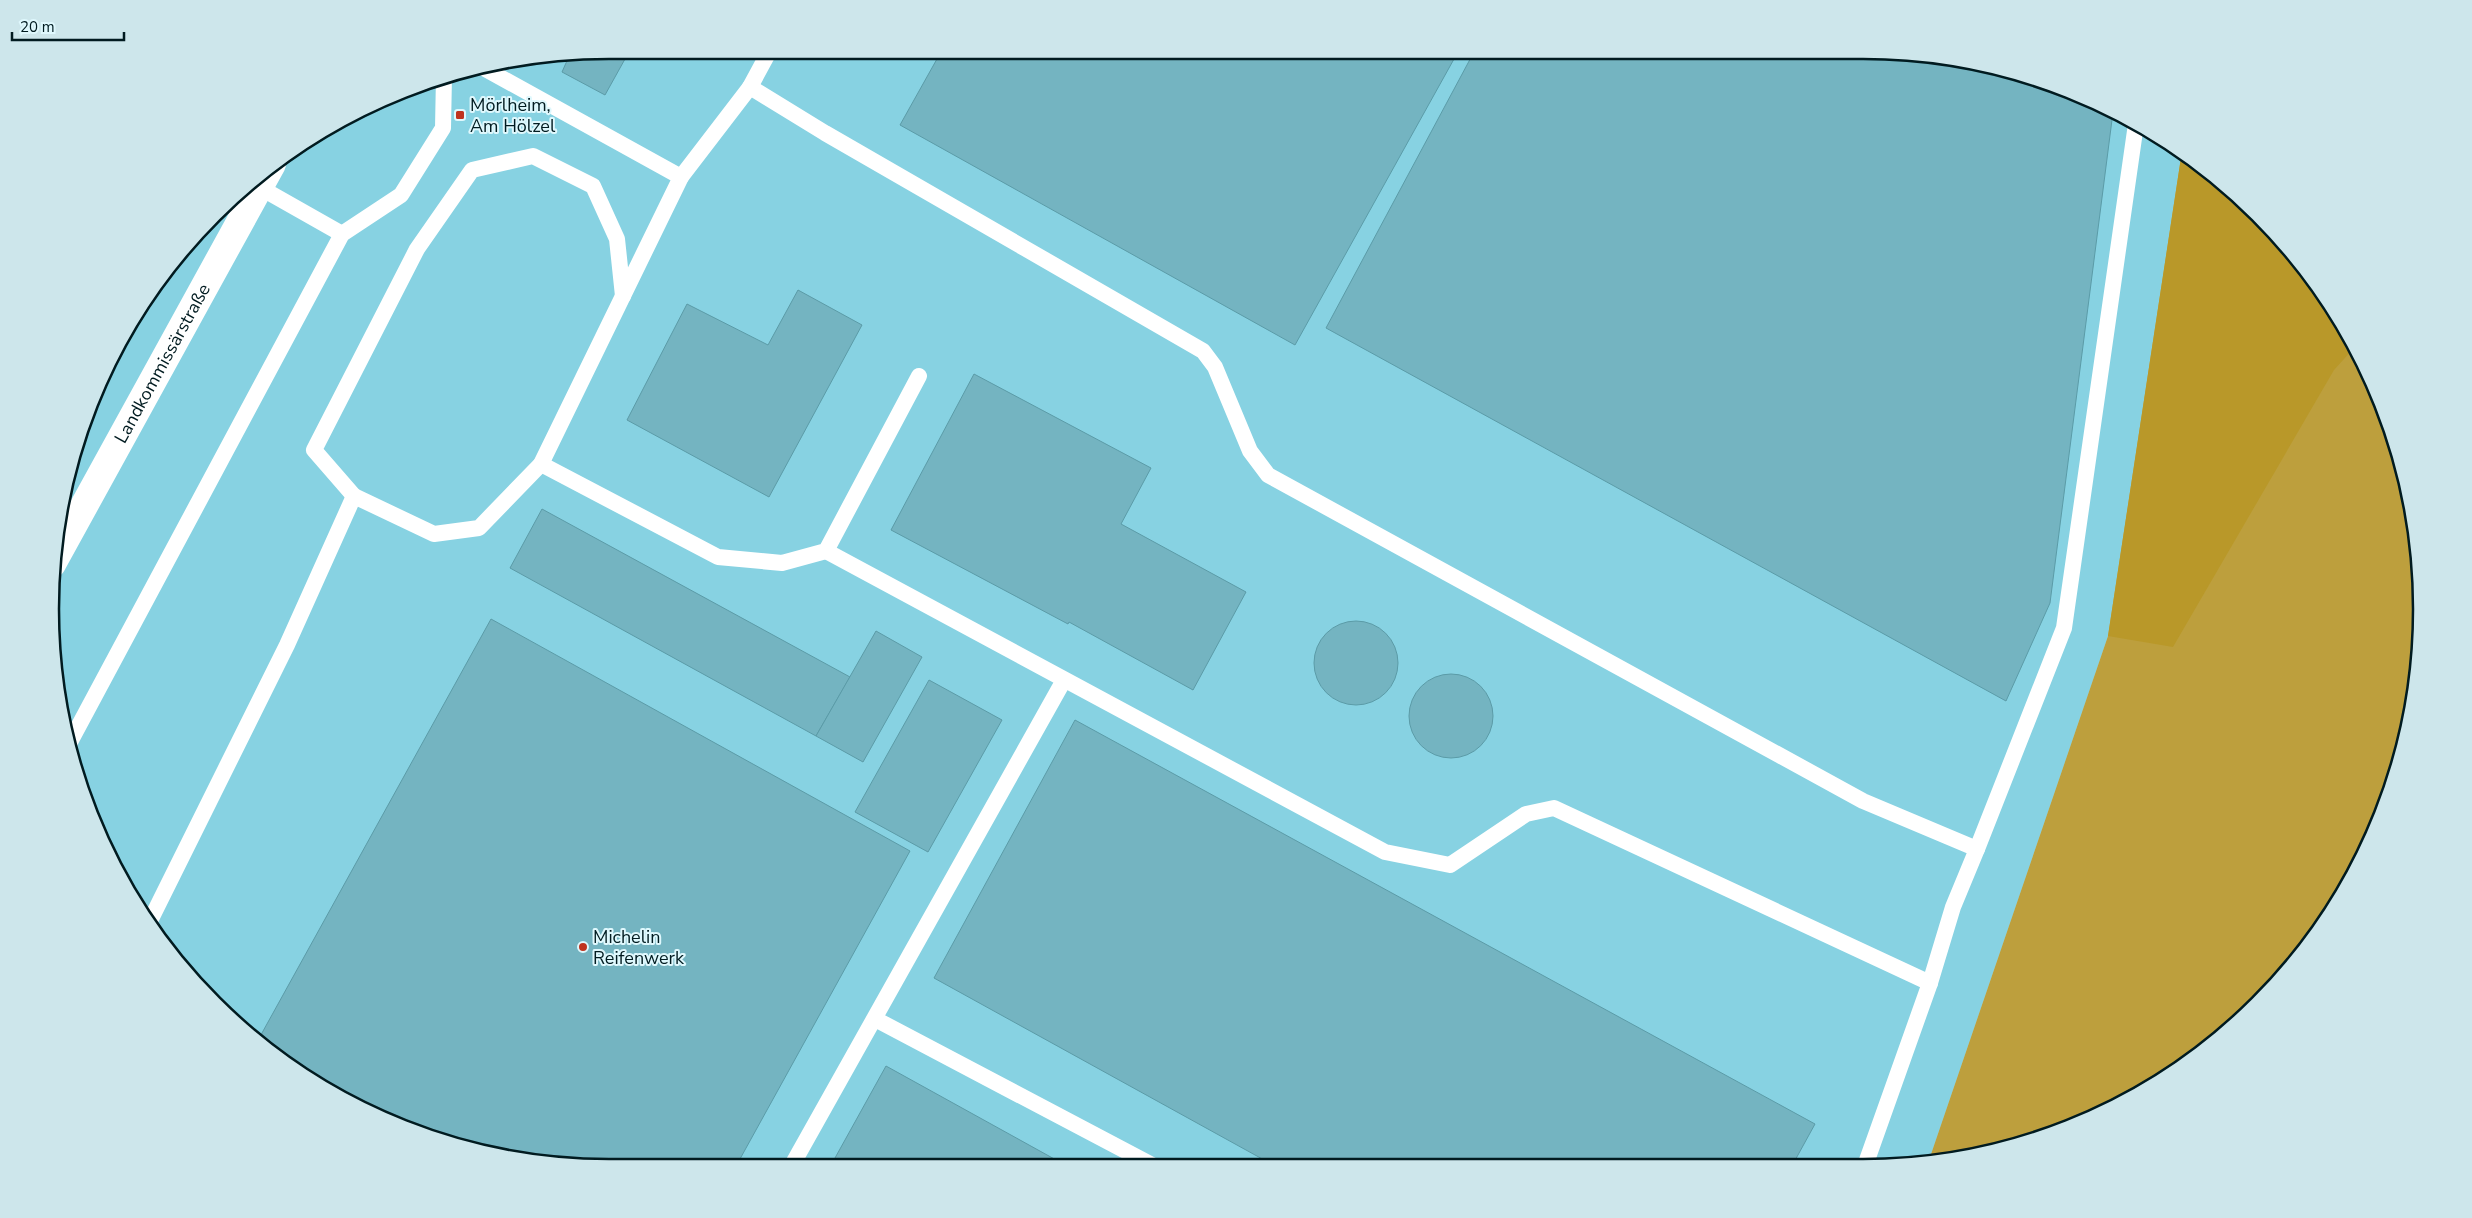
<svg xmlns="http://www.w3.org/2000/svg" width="2472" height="1218" font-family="'Nunito Sans',sans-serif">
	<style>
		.built { fill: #87d2e2 }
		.green { fill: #bd9f3d }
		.forest { fill: #b99829 }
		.building { fill: #74b4c1; stroke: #5b9ba7 }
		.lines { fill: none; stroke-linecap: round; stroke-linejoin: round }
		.lane { stroke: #fff; stroke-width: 16 }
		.street { stroke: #fff; stroke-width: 28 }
		.poi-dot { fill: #bf331e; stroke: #dff8fd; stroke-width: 2 }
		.labels { text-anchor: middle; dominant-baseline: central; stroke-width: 4; stroke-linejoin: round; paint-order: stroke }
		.poi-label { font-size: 18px; fill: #011b20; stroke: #dff8fd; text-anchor: start }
		.street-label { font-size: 18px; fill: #011b20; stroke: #dff8fd }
		.rim { fill: none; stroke: #011b20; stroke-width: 2.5 }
	</style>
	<rect width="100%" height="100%" fill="#9ddeec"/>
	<path class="built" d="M609 50H1863L1972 61 2077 93 2174 144 2182 151 2108 636 1928 1163 609 1168 500 1157 395 1125 299 1074 240 1029 165 949 108 856 80 788 55 682 51 573 61 500 92 395 125 329 189 240 268 166 330 125 429 80 500 61Z"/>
	<path class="green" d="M2182 151 2258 214 2328 299 2380 395 2411 500 2422 609 2411 718 2379 823 2307 949 2204 1052 2077 1125 1936 1163H1928L2108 636Z"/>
	<path class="forest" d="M2182 151 2258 214 2328 299 2354 348 2334 370 2173 647 2108 636Z"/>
	<g class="building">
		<path d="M609 50H630L605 95 562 72 570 54Z"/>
		<path d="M942 50H1459L1295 345 900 125Z"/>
		<path d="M1475 50H1863L1972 61 2077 93 2113 112 2050 603 2006 701 1326 328Z"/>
		<path d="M798 290 862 325 769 497 627 420 687 304 768 345Z"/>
		<path d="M974 374 1151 468 1121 524 1246 592 1193 690 1069 622 1068 624 891 530Z"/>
		<path d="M542 509 850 677 816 736 510 568Z"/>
		<path d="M491 619 910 851 735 1168H609L500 1157 395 1125 299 1074 257 1042Z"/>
		<circle cx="1356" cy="663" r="42"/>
		<path d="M876 631 922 657 863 762 816 736Z"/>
		<circle cx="1451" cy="716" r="42"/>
		<path d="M929 680 1002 720 928 852 855 812Z"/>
		<path d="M1075 720 1815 1124 1793 1164 1275 1166 934 978Z"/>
		<path d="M886 1066 1067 1166 830 1167Z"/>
	</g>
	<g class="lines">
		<g class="lane">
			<path d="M750 87 825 133 1203 351 1215 367 1250 451 1268 475 1863 801 1977 849 1953 907 1930 983 1866 1163"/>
			<path d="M681 177 750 87 770 50"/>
			<path d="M259 187 342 234"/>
			<path d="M541 464 718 557 782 563 826 551 919 376"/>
			<path d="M354 496 314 450 417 249 472 170 533 156 593 186 617 239 623 296"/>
			<path d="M826 551 1385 852 1450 865 1526 814 1554 808 1930 983"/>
			<path d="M69 744 342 234 401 195 443 128 444 76"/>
			<path d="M1977 849 2064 628 2136 124"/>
			<path d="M149 923 287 645 354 496 434 534 479 528 541 464 681 177 480 66"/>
			<path d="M875 1019 1154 1166"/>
			<path d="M791 1167 1064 680"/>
		</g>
		<path class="street" id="s1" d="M52 564 272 164"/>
	</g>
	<g class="poi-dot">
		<rect x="455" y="110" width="10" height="10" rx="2.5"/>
		<circle cx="583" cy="947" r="5"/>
	</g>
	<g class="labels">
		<g class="poi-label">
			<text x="470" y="105">Mörlheim,<tspan x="470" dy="21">Am Hölzel</tspan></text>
			<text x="593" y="937">Michelin<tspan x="593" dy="21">Reifenwerk</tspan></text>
		</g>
		<g class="street-label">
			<text stroke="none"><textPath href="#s1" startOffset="229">Landkommissärstraße</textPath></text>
		</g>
	</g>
	<path d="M0 0H2472V1218H0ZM609 59H1863A550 550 0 0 1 2413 609V609A550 550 0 0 1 1863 1159H609A550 550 0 0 1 59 609V609A550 550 0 0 1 609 59Z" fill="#cde6eb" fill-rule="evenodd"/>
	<path class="rim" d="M609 59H1863A550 550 0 0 1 2413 609V609A550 550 0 0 1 1863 1159H609A550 550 0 0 1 59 609V609A550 550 0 0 1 609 59Z"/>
	<path d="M12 32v8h112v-8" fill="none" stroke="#011b20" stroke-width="2.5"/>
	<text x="20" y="32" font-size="15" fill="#011b20" stroke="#dff8fd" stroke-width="4" paint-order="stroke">20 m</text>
</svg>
